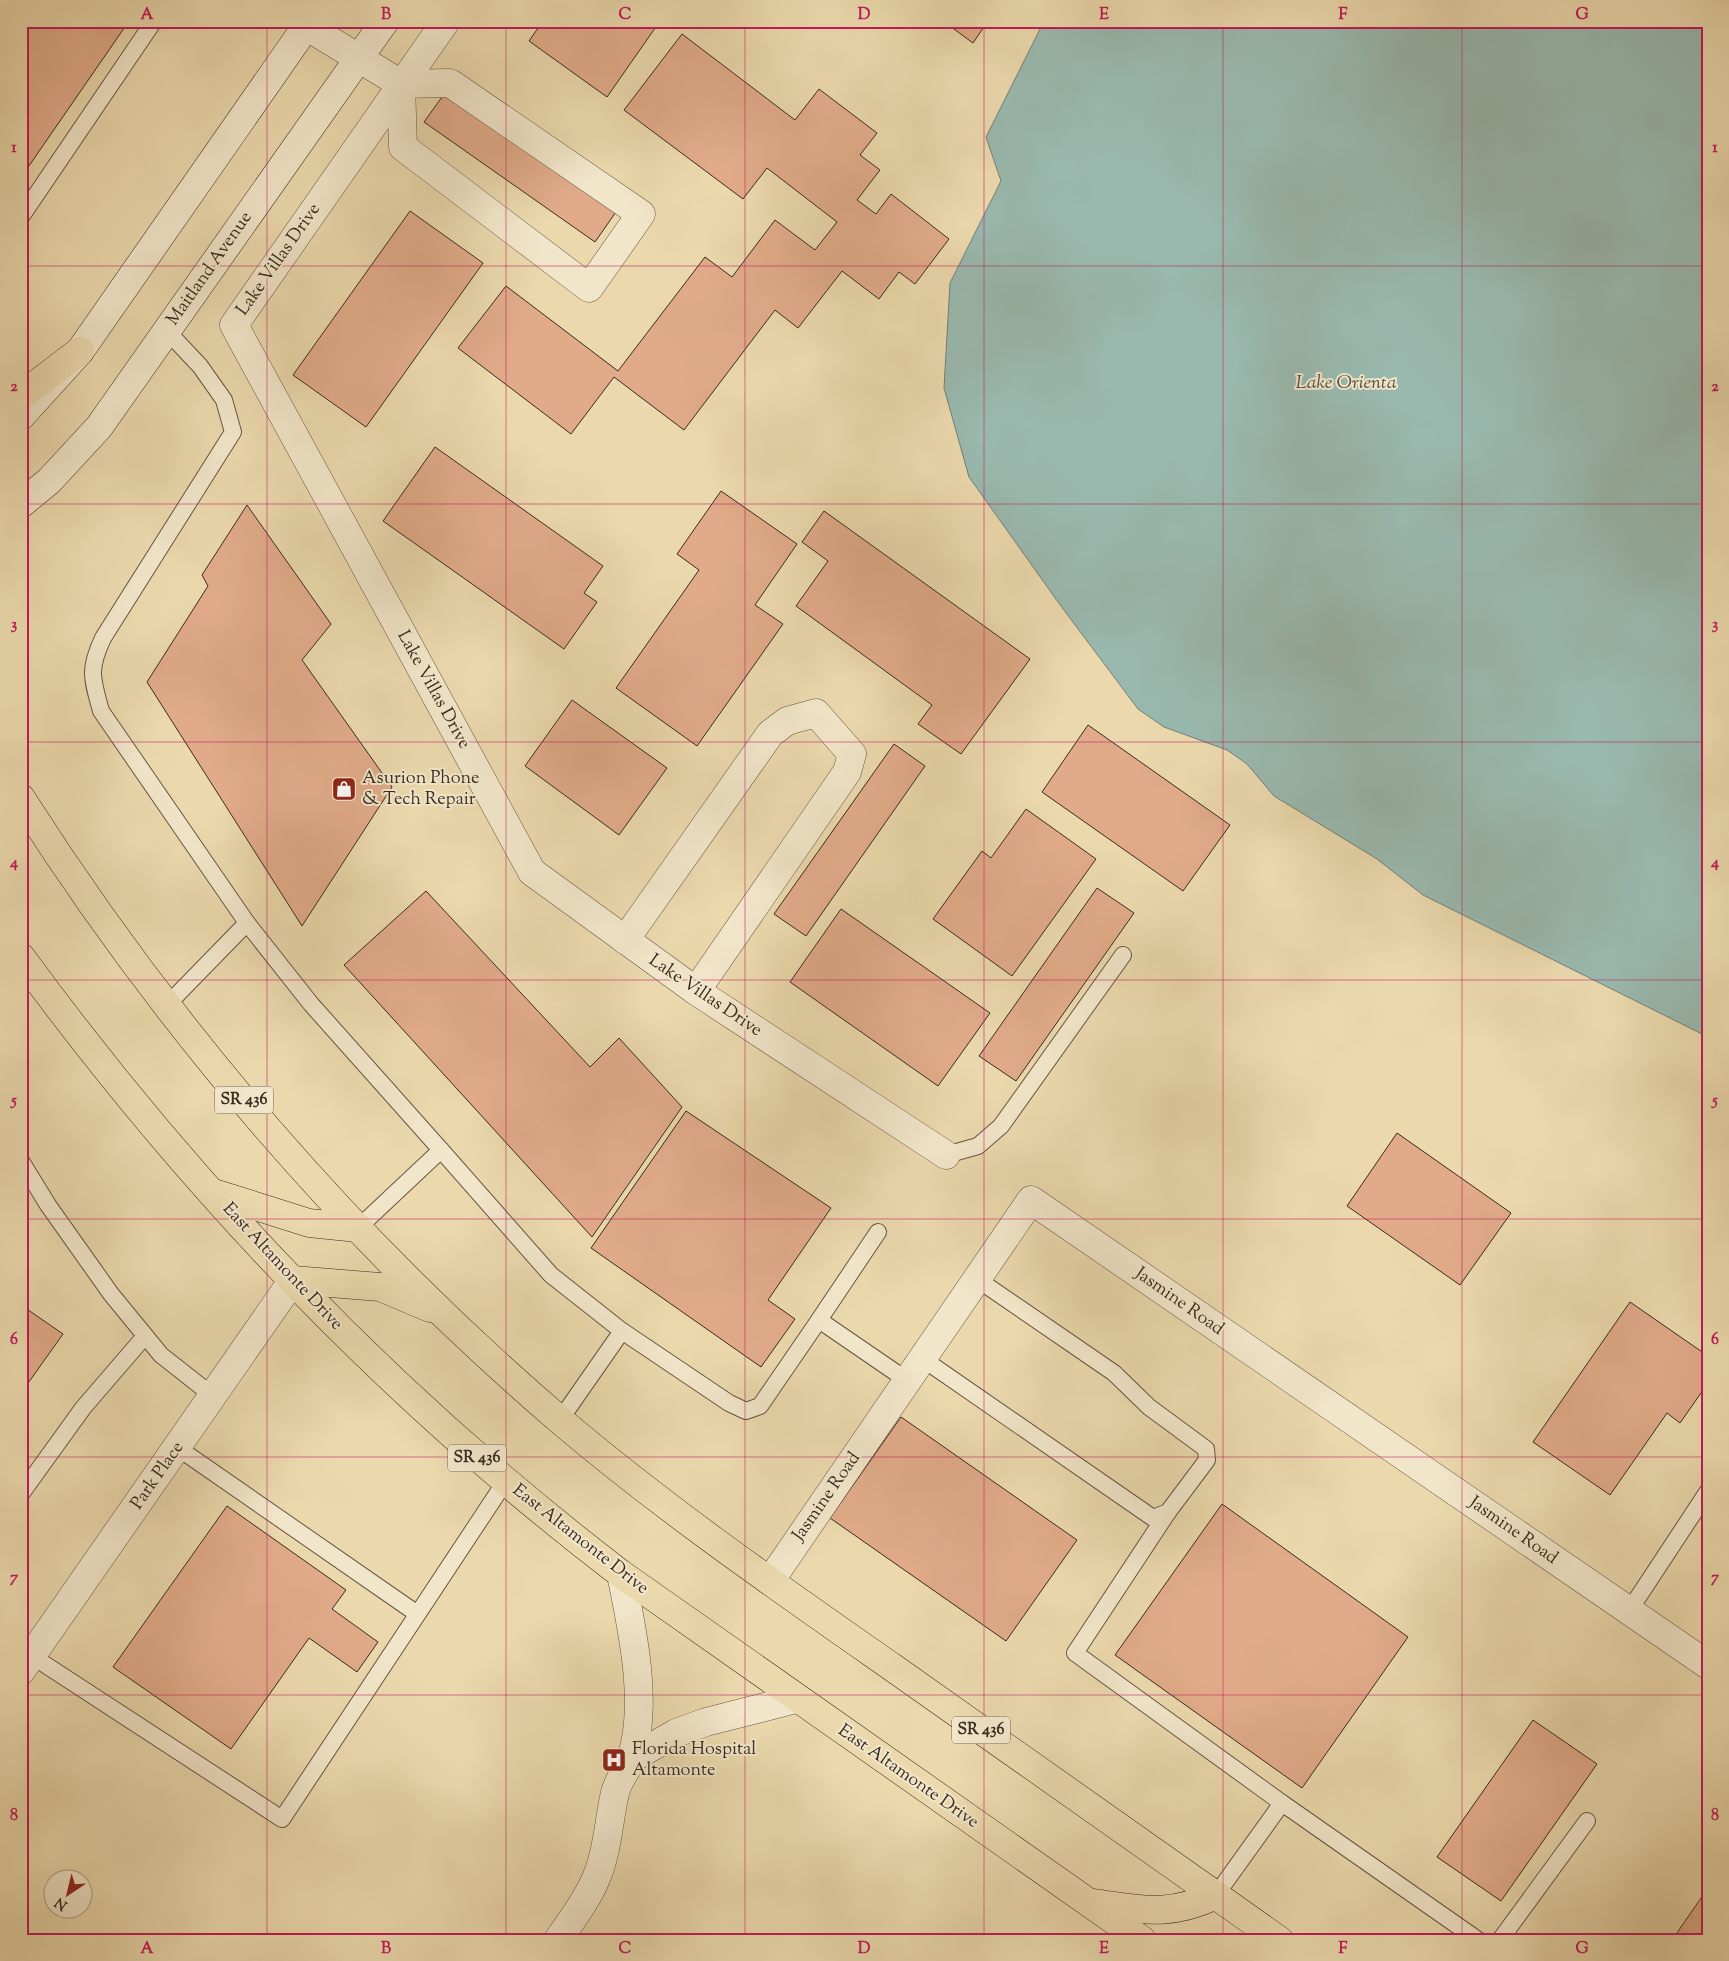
<svg xmlns="http://www.w3.org/2000/svg" width="1729" height="1961" font-family="'Sorts Mill Goudy',serif">
	<style>
		.water { fill: #99b9af; stroke: #738076 }
		.building { fill: #e1ab8a; stroke: #3a2b21 }
		.lines { fill: none; stroke-linecap: round; stroke-linejoin: round }
		.lane-casing { stroke: #665644; stroke-width: 18 }
		.street-casing { stroke: #665644; stroke-width: 29 }
		.secondary-casing { stroke: #3a2b21; stroke-width: 29 }
		.primary-casing { stroke: #3a2b21; stroke-width: 29 }
		.lane { stroke: #f2e6ca; stroke-width: 16 }
		.street { stroke: #f2e6ca; stroke-width: 28 }
		.secondary { stroke: #f2e6ca; stroke-width: 28 }
		.primary { stroke: #ebd9ad; stroke-width: 28 }
		.grid { fill: none; stroke: #c2185b; stroke-width: 1; stroke-opacity: 0.55 }
		.labels { text-anchor: middle; dominant-baseline: central; stroke-width: 4; stroke-linejoin: round; paint-order: stroke }
		.shield { fill: #f2e6ca; stroke: #716354; stroke-width: 1 }
		.shield-label { font-size: 16px; font-weight: bold; fill: #3a2b21 }
		.street-label { font-size: 18px; fill: #3a2b21; stroke: #f2e6ca }
		.poi-label { font-size: 18px; fill: #3a2b21; stroke: #f2e6ca; text-anchor: start }
		.water-label { font-size: 19px; font-style: italic; fill: #524e44; stroke: #f2e6ca }
		.neatline { fill: none; stroke: #c2185b; stroke-width: 2 }
		.grid-label { font-size: 16px; text-anchor: middle; font-weight: bold; fill: #c2185b }
	</style>
	<rect width="100%" height="100%" fill="#ebd9ad"/>
	<filter id="stains"><feTurbulence type="fractalNoise" baseFrequency=".004" numOctaves="4"/><feColorMatrix values="0 0 0 0 .2 0 0 0 0 .09 0 0 0 0 .02 0 0 0 .5 -.17"/></filter>
	<radialGradient id="worn" r=".72"><stop offset=".6" stop-color="#630" stop-opacity="0"/><stop offset="1" stop-color="#630" stop-opacity=".3"/></radialGradient>
	<path class="water" d="M1044 21H1708V1037L1423 895 1377 859 1274 796 1247 764 1227 750 1164 727 1138 709 1058 602 969 477 944 388 950 283 1001 181 986 137Z"/>
	<g class="building">
		<path d="M21 21H129L22 176 21 175Z"/>
		<path d="M543 21H660L607 97 529 41Z"/>
		<path d="M943 21H988L973 43Z"/>
		<path d="M682 34 795 120 819 89 877 133 860 155 880 170 857 200 876 214 891 194 949 239 915 284 899 272 879 299 842 271 798 328 775 310 684 430 614 377 571 434 458 348 506 286 618 371 705 257 732 277 775 220 815 250 837 222 767 168 743 199 624 110Z"/>
		<path d="M447 90 618 209 595 242 424 122Z"/>
		<path d="M410 211 483 263 366 427 293 375Z"/>
		<path d="M435 447 603 566 584 593 597 602 564 649 383 521Z"/>
		<path d="M721 491 797 544 755 605 783 624 697 746 616 688 699 570 677 554Z"/>
		<path d="M247 505 331 624 302 660 392 787 302 926 147 682 208 586 202 575Z"/>
		<path d="M824 511 1030 659 961 754 918 724 932 705 796 606 828 561 802 542Z"/>
		<path d="M572 700 667 768 619 835 525 766Z"/>
		<path d="M1088 725 1230 825 1183 891 1042 792Z"/>
		<path d="M894 744 925 766 806 936 774 914Z"/>
		<path d="M1026 809 1096 859 1012 976 933 919 982 851 991 858Z"/>
		<path d="M1097 888 1134 913 1016 1081 979 1056Z"/>
		<path d="M426 891 590 1067 619 1038 682 1107 592 1237 344 965Z"/>
		<path d="M841 909 990 1013 938 1086 790 982Z"/>
		<path d="M686 1111 831 1208 768 1300 795 1319 761 1367 591 1248Z"/>
		<path d="M1397 1133 1511 1213 1460 1285 1347 1206Z"/>
		<path d="M1630 1302 1708 1356V1383L1680 1423 1667 1413 1610 1495 1533 1442Z"/>
		<path d="M21 1305 63 1334 21 1393Z"/>
		<path d="M901 1417 1077 1540 1006 1641 830 1518Z"/>
		<path d="M1222 1504 1408 1637 1302 1788 1115 1655Z"/>
		<path d="M227 1506 346 1590 332 1609 378 1642 357 1672 309 1638 231 1749 113 1667Z"/>
		<path d="M1533 1720 1597 1764 1501 1901 1437 1857Z"/>
		<path d="M1708 1888V1940H1672Z"/>
	</g>
	<g class="lines">
		<defs>
			<g id="lane">
				<path d="M21 217 154 21"/>
				<path d="M167 331 200 366 224 400 233 432 103 638C88 670 92 678 101 711L247 923 311 1004 441 1150"/>
				<path d="M167 1005 247 923"/>
				<path d="M946 1155 978 1146 1001 1126 1123 955"/>
				<path d="M21 1161 48 1205 111 1294 161 1355 213 1396"/>
				<path d="M358 1228 441 1150 551 1275 622 1331 560 1420"/>
				<path d="M819 1320 878 1232"/>
				<path d="M622 1331 729 1403 746 1411 760 1406 819 1320 908 1381"/>
				<path d="M923 1359 1153 1518 1168 1512 1207 1460 1206 1449 1149 1407 1114 1373 977 1279"/>
				<path d="M178 1448 416 1613"/>
				<path d="M21 1494 83 1408 145 1336"/>
				<path d="M1168 1512 1075 1653 1282 1803"/>
				<path d="M1629 1611 1708 1491"/>
				<path d="M32 1656 282 1819 505 1482"/>
				<path d="M1216 1895 1282 1803 1478 1940"/>
				<path d="M1500 1940 1587 1821"/>
			</g>
			<g id="street">
				<path d="M446 21 234 325 532 872 696 991 946 1155"/>
				<path d="M306 26 401 84 450 83 641 214 589 288 403 147 401 84"/>
				<path d="M625 940 770 734 787 721 816 713 852 754 847 772 696 991"/>
				<path d="M770 1581 1031 1200 1708 1665"/>
				<path d="M21 1671 293 1280"/>
				<path d="M631 1759 676 1733 706 1722 796 1699"/>
				<path d="M558 1940C573 1918 590 1896 599 1871 608 1846 609 1819 615 1793 618 1780 627 1771 631 1759 649 1705 632 1628 621 1574"/>
			</g>
			<g id="secondary">
				<path d="M21 416 80 351 310 21"/>
				<path d="M21 504 49 481 99 427 385 21"/>
			</g>
			<g id="primary">
				<path d="M21 396 80 351"/>
				<path d="M21 798C169 1030 352 1242 561 1421 666 1510 779 1588 892 1667 1021 1758 1150 1849 1279 1940"/>
				<path d="M21 957C191 1189 392 1399 621 1574L1142 1940"/>
				<path d="M214 1193 309 1223 358 1228"/>
				<path d="M293 1280 380 1287 430 1308"/>
				<path d="M1094 1903C1143 1910 1169 1917 1216 1895"/>
			</g>
		</defs>
		<use href="#lane" class="lane-casing"/>
		<use href="#street" class="street-casing"/>
		<use href="#secondary" class="secondary-casing"/>
		<use href="#primary" class="primary-casing"/>
		<use href="#lane" class="lane"/>
		<use href="#street" class="street"/>
		<use href="#secondary" class="secondary"/>
		<use href="#primary" class="primary"/>
	</g>
	<path class="grid" d="M267 21V1940M506 21V1940M745 21V1940M984 21V1940M1223 21V1940M1462 21V1940M21 266H1708M21 504H1708M21 742H1708M21 980H1708M21 1219H1708M21 1457H1708M21 1695H1708"/>
	<defs>
		<symbol id="shop-square" viewBox="-11 -11 22 22"><rect x="-9" y="-9" width="18" height="18" rx="4" fill="#8f2418" stroke="#f2e6ca"/><path d="M-5-2.5h2.3a2.7 3.5 0 0 1 5.4 0H5L5.5 6h-11ZM-1.5-2.5h3a1.5 2.3 0 0 0-3 0Z" fill="#fff"/></symbol>
		<symbol id="hospital-square" viewBox="-11 -11 22 22"><rect x="-9" y="-9" width="18" height="18" rx="4" fill="#8f2418" stroke="#f2e6ca"/><path d="M-5-5h3v3.5h4V-5h3V5h-3V1.5h-4V5h-3Z" fill="#fff"/></symbol>
	</defs>
	<g fill-rule="evenodd">
		<use href="#shop-square" x="330" y="775" width="28" height="28"/>
		<use href="#hospital-square" x="600" y="1746" width="28" height="28"/>
	</g>
	<g class="labels">
		<g class="shield">
			<rect x="215" y="1086.5" width="58" height="27" rx="4"/>
			<rect x="448" y="1444.5" width="58" height="27" rx="4"/>
			<rect x="952" y="1716.5" width="58" height="27" rx="4"/>
		</g>
		<g class="shield-label">
			<text x="244" y="1100">SR 436</text>
			<text x="477" y="1458">SR 436</text>
			<text x="981" y="1730">SR 436</text>
		</g>
		<g class="street-label">
			<text transform="translate(279 260) rotate(-55)">Lake Villas Drive</text>
			<text transform="translate(210 269) rotate(-55)">Maitland Avenue</text>
			<text transform="translate(433 690) rotate(61)">Lake Villas Drive</text>
			<text transform="translate(705 996) rotate(34)">Lake Villas Drive</text>
			<text transform="translate(282 1267) rotate(47)">East Altamonte Drive</text>
			<text transform="translate(1179 1302) rotate(35)">Jasmine Road</text>
			<text transform="translate(158 1476) rotate(-55)">Park Place</text>
			<text transform="translate(827 1497) rotate(-55)">Jasmine Road</text>
			<text transform="translate(1513 1531) rotate(35)">Jasmine Road</text>
			<text transform="translate(580 1540) rotate(38)">East Altamonte Drive</text>
			<text transform="translate(908 1777) rotate(35)">East Altamonte Drive</text>
		</g>
		<g class="poi-label">
			<text x="362" y="779">Asurion Phone<tspan x="362" dy="21">&amp; Tech Repair</tspan></text>
			<text x="632" y="1750">Florida Hospital<tspan x="632" dy="21">Altamonte</tspan></text>
		</g>
		<g class="water-label">
			<text x="1346" y="383">Lake Orienta</text>
		</g>
	</g>
	<rect width="1729" height="1961" fill="none" stroke="#ebd9ad" stroke-width="55"/>
	<g transform="translate(68 1894) rotate(215)"><circle r="24" fill="#f2e6ca" stroke="#a89b86"/>
	<path d="M0-4L9 19L0 12L-9 19Z" fill="#8f2418"/>
	<text y="-8" font-size="14" font-weight="bold" text-anchor="middle" fill="#3a2b21">N</text>
	</g>
	<rect x="28" y="28" width="1674" height="1906" class="neatline"/>
	<g class="grid-label">
		<text x="147" y="19">A</text>
		<text x="386" y="19">B</text>
		<text x="625" y="19">C</text>
		<text x="864" y="19">D</text>
		<text x="1104" y="19">E</text>
		<text x="1343" y="19">F</text>
		<text x="1582" y="19">G</text>
		<text x="14" y="152">1</text>
		<text x="1715" y="152">1</text>
		<text x="14" y="391">2</text>
		<text x="1715" y="391">2</text>
		<text x="14" y="629">3</text>
		<text x="1715" y="629">3</text>
		<text x="14" y="867">4</text>
		<text x="1715" y="867">4</text>
		<text x="14" y="1105">5</text>
		<text x="1715" y="1105">5</text>
		<text x="14" y="1344">6</text>
		<text x="1715" y="1344">6</text>
		<text x="14" y="1582">7</text>
		<text x="1715" y="1582">7</text>
		<text x="14" y="1820">8</text>
		<text x="1715" y="1820">8</text>
		<text x="147" y="1953">A</text>
		<text x="386" y="1953">B</text>
		<text x="625" y="1953">C</text>
		<text x="864" y="1953">D</text>
		<text x="1104" y="1953">E</text>
		<text x="1343" y="1953">F</text>
		<text x="1582" y="1953">G</text>
	</g>
	<rect width="100%" height="100%" filter="url(#stains)"/>
	<rect width="100%" height="100%" fill="url(#worn)"/>
</svg>
